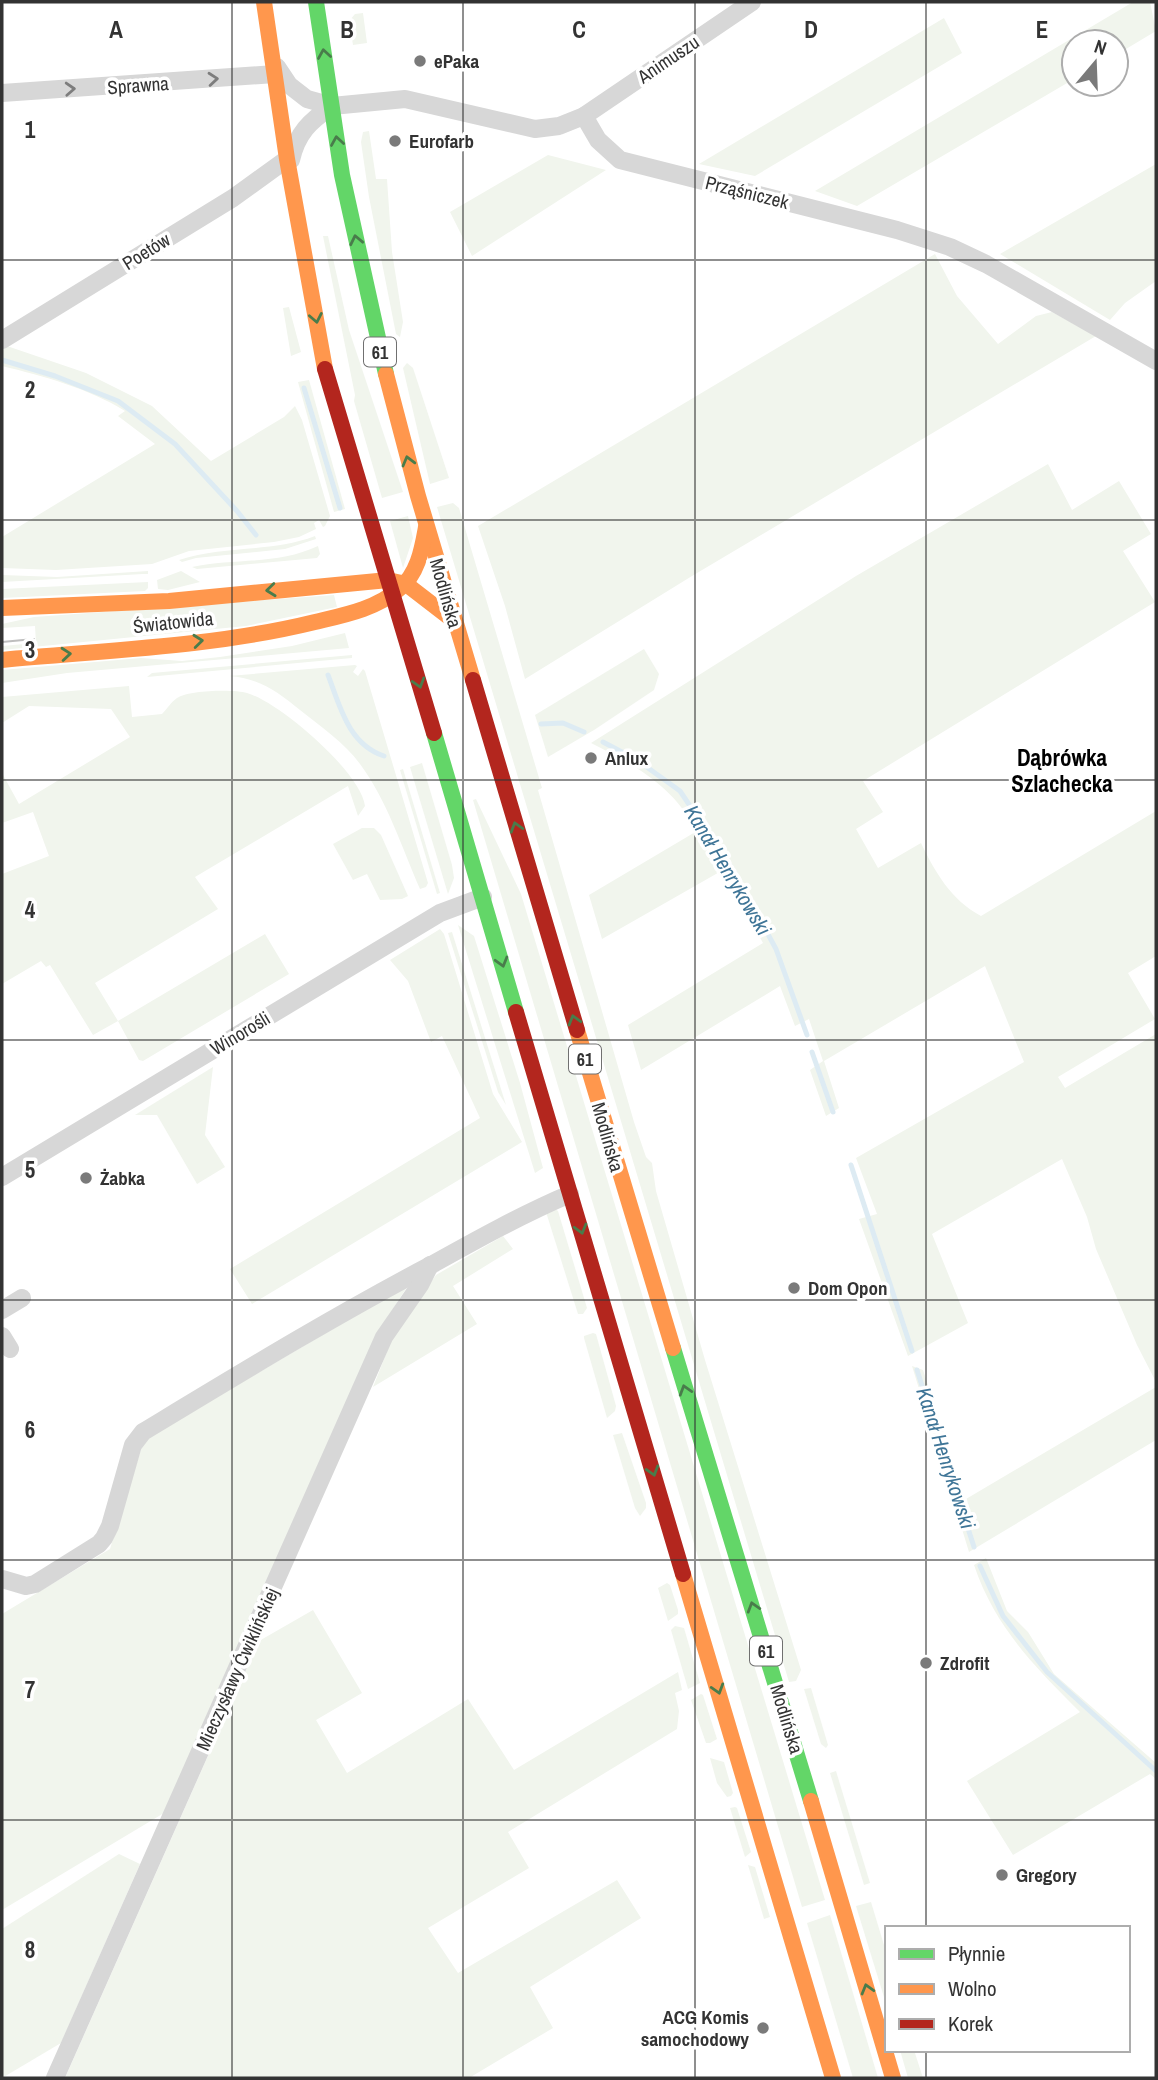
<svg xmlns="http://www.w3.org/2000/svg" width="1158" height="2080" font-family="'Archivo Narrow',sans-serif">
	<style>
		.green { fill: #f1f5ed }
		.lines { fill: none; stroke-linecap: round; stroke-linejoin: round }
		.stream { stroke: #ddebf3; stroke-width: 5 }
		.street { stroke: #d7d7d7; stroke-width: 18 }
		.fast { stroke: #63d668; stroke-width: 16 }
		.slow { stroke: #ff974d; stroke-width: 16 }
		.jam { stroke: #b3261e; stroke-width: 16 }
		.tram { stroke: #bebebe; stroke-width: 2 }
		.oneway { stroke: #497c4b }
		.oneway2 { stroke: #7d7d7d }
		.grid { fill: none; stroke: #333; stroke-width: 2; stroke-opacity: 0.55 }
		.poi-dot { fill: #7a7a7a; stroke: #fff; stroke-width: 2.5 }
		.labels { text-anchor: middle; dominant-baseline: central; stroke-width: 7; stroke-linejoin: round; paint-order: stroke }
		.shield { fill: #fff; stroke: #707070; stroke-width: 2 }
		.shield-label { font-size: 18px; font-weight: bold; fill: #333 }
		.street-label { font-size: 19px; fill: #333; stroke: #fff }
		.poi-label { font-size: 19px; font-weight: bold; fill: #333; stroke: #fff; text-anchor: start }
		.water-label { font-size: 21px; font-style: italic; fill: #3f7597; stroke: #fff }
		.quarter-label { font-size: 23px; font-weight: bold; fill: #000; stroke: #fff }
		.grid-label { font-size: 23px; text-anchor: middle; font-weight: bold; fill: #333; stroke: #fff; stroke-width: 7; stroke-linejoin: round; paint-order: stroke }
	</style>
	<rect width="100%" height="100%" fill="#fff"/>
	<g class="green">
		<path d="M1133 2H1150L1156 31 1116 55V42H1074V79L857 206 815 191Z"/>
		<path d="M363 13 367 43 353 45 349 21 355 14Z"/>
		<path d="M944 18 962 53 755 176 699 164Z"/>
		<path d="M369 131 376 179H387L392 252 403 322 400 337 396 334 369 197 361 142 363 132Z"/>
		<path d="M548 155 606 170 472 256 450 212Z"/>
		<path d="M1156 164V281L1125 303 1110 320 1000 254Z"/>
		<path d="M323 236H328L349 330 403 492 382 498 354 401 355 395Z"/>
		<path d="M935 254 957 296 998 344 1036 316 1052 312 1096 336 692 576 525 679 505 606 478 526Z"/>
		<path d="M289 307 301 352 291 356 283 308Z"/>
		<path d="M7 346 86 373 152 406 211 461 284 417 295 406 302 420 330 516 325 526 323 527 319 520 314 523 316 529 299 537 274 542 189 551 152 564 56 570 2 568V537L155 444 118 416 125 411C88 388 43 376 2 366V351Z"/>
		<path d="M407 363 413 368 449 478 430 484 403 368Z"/>
		<path d="M309 380 345 509 334 512 298 382Z"/>
		<path d="M1048 464 1072 510 1119 481 1151 534 1123 551 1155 602 863 781 883 812 856 829 878 868 921 843C935 872 951 900 981 916L1156 811V956L1128 973 1155 1019 1058 1077 1065 1088 1156 1034V1382L1137 1345 1096 1249 1087 1217 1062 1159 932 1234 968 1323 908 1356 859 1219 877 1214 856 1158 1024 1062 985 966 824 1061 839 1108 826 1116 810 1070 823 1061 809 1019 795 1026 780 986 641 1070 628 1025 763 943 723 870 602 939 589 895 697 831C671 784 637 767 591 743L856 576Z"/>
		<path d="M453 503 459 508 542 788 538 790 634 1122 646 1157 652 1163 656 1191 705 1360 801 1670 796 1681 789 1682 437 507Z"/>
		<path d="M408 516 413 538 403 568 390 521Z"/>
		<path d="M315 536 316 539 285 549 196 558 182 562 179 560C223 545 271 553 315 536Z"/>
		<path d="M318 546 320 554 317 558 197 569 192 567C234 558 278 565 318 546Z"/>
		<path d="M148 571V574H143L2 582V575L57 577Z"/>
		<path d="M181 571 200 582 168 590 158 589 157 580Z"/>
		<path d="M148 582V588L145 591 2 598V589Z"/>
		<path d="M334 595 337 607 246 626 2 650V646L36 643 35 626 2 628V624L34 617Z"/>
		<path d="M345 633 349 648 67 673 2 683V670L141 658 182 661 220 657 292 646Z"/>
		<path d="M644 649 659 674 654 690 594 730 548 757 535 715Z"/>
		<path d="M352 655V658L147 677 152 673Z"/>
		<path d="M355 665 357 666 353 672 358 676 363 669 365 671 428 883 426 887 420 889C402 848 387 800 360 764 344 742 321 727 300 710 278 692 259 678 229 676Z"/>
		<path d="M129 686 132 717 162 714C167 709 171 702 177 698 189 690 234 689 247 693 279 702 361 772 365 806L358 816 348 786 195 877 218 909 95 983 118 1021 265 934 289 974 143 1061 139 1060 118 1021 93 1035 50 965 46 967 41 961 2 984V874L49 856 33 812 2 823V773L19 804 130 737 111 709 29 706 2 723V697Z"/>
		<path d="M422 763 452 865 454 878 448 894 410 767Z"/>
		<path d="M403 769 440 893 437 894 400 770Z"/>
		<path d="M476 799 521 894 825 1900 802 1907 473 800Z"/>
		<path d="M362 828H374L381 835 408 896 402 899 380 900 367 874 353 880 333 844Z"/>
		<path d="M458 925 474 936 520 1083 543 1168 535 1173Z"/>
		<path d="M440 929 444 934 493 1094 522 1142 252 1304 230 1269 480 1118 442 1036 431 1042 408 981 390 960Z"/>
		<path d="M452 932 506 1105 498 1092 448 933Z"/>
		<path d="M213 1067 205 1135 225 1167 197 1184 157 1115H135Z"/>
		<path d="M555 1209 558 1211 587 1308 583 1314H578L546 1212Z"/>
		<path d="M503 1236 513 1249 453 1286 477 1324 373 1387 394 1334 436 1275Z"/>
		<path d="M409 1284 378 1332 164 1813 2 1910V1614L110 1549 144 1440Z"/>
		<path d="M593 1333 596 1334 616 1406 615 1411 607 1418 584 1338V1336Z"/>
		<path d="M912 1366 923 1370 966 1499 1156 1387V1440L969 1552Z"/>
		<path d="M622 1433 646 1503V1508L640 1516 635 1508 613 1435Z"/>
		<path d="M986 1558 1007 1611 1028 1632 1054 1674 1156 1763V1779L1150 1774 1013 1855 967 1781 1080 1712C1034 1666 995 1627 974 1565Z"/>
		<path d="M667 1583 670 1585 678 1610V1614L668 1621 658 1588Z"/>
		<path d="M313 1610 362 1693 316 1720 347 1773 468 1699 514 1770 678 1672 682 1690 675 1693 679 1711 677 1729 508 1832 529 1868 428 1928 458 1973 617 1880 641 1918 530 1987 553 2028 469 2078H65L259 1641Z"/>
		<path d="M675 1626 684 1628 700 1683 688 1689 671 1630Z"/>
		<path d="M811 1688 828 1745 826 1748 821 1744 804 1689Z"/>
		<path d="M701 1694 703 1695 717 1739 710 1743H706L691 1700Z"/>
		<path d="M710 1758 724 1762 733 1793 731 1796 727 1797 717 1783Z"/>
		<path d="M836 1771 870 1883 864 1885 830 1773Z"/>
		<path d="M735 1807 737 1808 751 1852 745 1857 730 1808Z"/>
		<path d="M119 1854 140 1864 61 2043 2 2078V1929Z"/>
		<path d="M748 1865 755 1867 770 1917 764 1919Z"/>
		<path d="M871 1902 887 1955V2007L856 1906Z"/>
		<path d="M830 1915 878 2078H853L807 1923Z"/>
		<path d="M900 2050H914L923 2078H908Z"/>
	</g>
	<g class="lines">
		<g class="stream">
			<path d="M2 360 55 376 118 401 175 444 237 511 256 535"/>
			<path d="M304 388 340 508"/>
			<path d="M328 675C340 706 348 744 384 756"/>
			<path d="M541 724 563 723 584 732"/>
			<path d="M603 742 637 760 680 791 733 870 776 949 807 1035"/>
			<path d="M812 1052 833 1112"/>
			<path d="M851 1165 912 1351"/>
			<path d="M917 1370 974 1547"/>
			<path d="M980 1566 1003 1616 1047 1672 1156 1771"/>
		</g>
		<g class="street">
			<path d="M277 67 289 85 307 99 332 106 405 99 535 129 559 126 584 116 752 2"/>
			<path d="M2 93 275 74"/>
			<path d="M584 116 598 140 620 160 897 230 950 247 986 264 1156 361"/>
			<path d="M291 160C297 133 310 121 332 106"/>
			<path d="M2 340 233 198 287 159"/>
			<path d="M2 1177 440 913 483 897"/>
			<path d="M2 1310 22 1298"/>
			<path d="M2 1336 10 1349"/>
			<path d="M2 1579 26 1586 35 1584 99 1544 104 1538 110 1526 133 1445 143 1432C239 1374 334 1316 433 1264 478 1239 523 1214 570 1194"/>
			<path d="M55 2078 384 1337 420 1285 430 1265"/>
		</g>
		<g class="fast">
			<path d="M316 2 342 175 386 374"/>
			<path d="M434 733 516 1012"/>
			<path d="M673 1348 811 1801"/>
		</g>
		<g class="slow">
			<path d="M264 2 287 159 325 369"/>
			<path d="M386 374 418 496 473 680"/>
			<path d="M2 608 169 601 388 580 406 584 454 621"/>
			<path d="M2 660C107 650 213 647 315 622 344 615 376 609 399 589 418 574 422 549 426 527"/>
			<path d="M577 1030 673 1348"/>
			<path d="M683 1574 833 2078"/>
			<path d="M811 1801 893 2078"/>
		</g>
		<g class="jam">
			<path d="M325 369 434 733"/>
			<path d="M473 680 577 1030"/>
			<path d="M516 1012 683 1574"/>
		</g>
		<path class="tram" d="M2 642 34 639"/>
	</g>
	<defs><path id="oneway-chevron" d="M-2-3.5L2.5 0L-2 3.5" fill="none" stroke-width="1.6" stroke-linecap="round" stroke-linejoin="round" transform="scale(1.75)"/></defs>
	<g class="oneway">
		<use href="#oneway-chevron" transform="translate(324 54) rotate(-99)"/>
		<use href="#oneway-chevron" transform="translate(337 141) rotate(-99)"/>
		<use href="#oneway-chevron" transform="translate(356 240) rotate(-102)"/>
		<use href="#oneway-chevron" transform="translate(316 318) rotate(79)"/>
		<use href="#oneway-chevron" transform="translate(408 461) rotate(-105)"/>
		<use href="#oneway-chevron" transform="translate(271 590) rotate(174)"/>
		<use href="#oneway-chevron" transform="translate(198 641) rotate(-6)"/>
		<use href="#oneway-chevron" transform="translate(66 654) rotate(-5)"/>
		<use href="#oneway-chevron" transform="translate(419 683) rotate(73)"/>
		<use href="#oneway-chevron" transform="translate(516 827) rotate(-107)"/>
		<use href="#oneway-chevron" transform="translate(502 962) rotate(74)"/>
		<use href="#oneway-chevron" transform="translate(574 1020) rotate(-106)"/>
		<use href="#oneway-chevron" transform="translate(581 1229) rotate(74)"/>
		<use href="#oneway-chevron" transform="translate(685 1390) rotate(-107)"/>
		<use href="#oneway-chevron" transform="translate(653 1471) rotate(73)"/>
		<use href="#oneway-chevron" transform="translate(753 1607) rotate(-107)"/>
		<use href="#oneway-chevron" transform="translate(718 1689) rotate(73)"/>
		<use href="#oneway-chevron" transform="translate(867 1989) rotate(-106)"/>
	</g>
	<g class="oneway2">
		<use href="#oneway-chevron" transform="translate(213 79) rotate(-5)"/>
		<use href="#oneway-chevron" transform="translate(70 89) rotate(-3)"/>
	</g>
	<path class="grid" d="M232 2V2078M463 2V2078M695 2V2078M926 2V1928M2 260H1156M2 520H1156M2 780H1156M2 1040H1156M2 1300H1156M2 1560H1156M2 1820H1156M926 2050V2078"/>
	<g class="poi-dot">
		<circle cx="420" cy="61" r="7"/>
		<circle cx="395" cy="141" r="7"/>
		<circle cx="591" cy="758" r="7"/>
		<circle cx="86" cy="1178" r="7"/>
		<circle cx="794" cy="1288" r="7"/>
		<circle cx="926" cy="1663" r="7"/>
		<circle cx="1002" cy="1875" r="7"/>
		<circle cx="763" cy="2028" r="7"/>
	</g>
	<g class="labels">
		<g class="shield">
			<rect x="364" y="337.5" width="32" height="29" rx="5"/>
			<rect x="569" y="1044.5" width="32" height="29" rx="5"/>
			<rect x="750" y="1636.5" width="32" height="29" rx="5"/>
		</g>
		<g class="shield-label">
			<text x="380" y="352">61</text>
			<text x="585" y="1059">61</text>
			<text x="766" y="1651">61</text>
		</g>
		<g class="street-label">
			<text transform="translate(668 59) rotate(-34)">Animuszu</text>
			<text transform="translate(138 85) rotate(-4)">Sprawna</text>
			<text transform="translate(747 192) rotate(14)">Prząśniczek</text>
			<text transform="translate(146 251) rotate(-32)">Poetów</text>
			<text transform="translate(446 593) rotate(74)">Modlińska</text>
			<text transform="translate(173 622) rotate(-6)">Światowida</text>
			<text transform="translate(240 1033) rotate(-31)">Winorośli</text>
			<text transform="translate(608 1137) rotate(74)">Modlińska</text>
			<text transform="translate(237 1669) rotate(-66)">Mieczysławy Ćwiklińskiej</text>
			<text transform="translate(787 1719) rotate(73)">Modlińska</text>
		</g>
		<g class="poi-label">
			<text x="434" y="61">ePaka</text>
			<text x="409" y="141">Eurofarb</text>
			<text x="605" y="758">Anlux</text>
			<text x="100" y="1178">Żabka</text>
			<text x="808" y="1288">Dom Opon</text>
			<text x="940" y="1663">Zdrofit</text>
			<text x="1016" y="1875">Gregory</text>
			<text x="749" y="2017" text-anchor="end">ACG Komis<tspan x="749" dy="22">samochodowy</tspan></text>
		</g>
		<g class="water-label">
			<text transform="translate(728 870) rotate(59)">Kanał Henrykowski</text>
			<text transform="translate(946 1458) rotate(72)">Kanał Henrykowski</text>
		</g>
		<g class="quarter-label">
			<text x="1062" y="757">Dąbrówka<tspan x="1062" dy="26">Szlachecka</tspan></text>
		</g>
	</g>
	<g class="grid-label">
		<text x="116" y="38">A</text>
		<text x="347" y="38">B</text>
		<text x="579" y="38">C</text>
		<text x="811" y="38">D</text>
		<text x="1042" y="38">E</text>
		<text x="30" y="138">1</text>
		<text x="30" y="398">2</text>
		<text x="30" y="658">3</text>
		<text x="30" y="918">4</text>
		<text x="30" y="1178">5</text>
		<text x="30" y="1438">6</text>
		<text x="30" y="1698">7</text>
		<text x="30" y="1958">8</text>
	</g>
	<rect width="1158" height="2080" fill="none" stroke="#333333" stroke-width="7"/>
	<rect x="885" y="1926" width="245" height="126" fill="#ffffff" stroke="#adadad" stroke-width="2"/>
	<rect x="899" y="1949" width="35" height="10" fill="#63d668" stroke="#adadad" stroke-width="2"/>
	<text x="948" y="1961" font-size="21" fill="#333333">Płynnie</text>
	<rect x="899" y="1984" width="35" height="10" fill="#ff974d" stroke="#adadad" stroke-width="2"/>
	<text x="948" y="1996" font-size="21" fill="#333333">Wolno</text>
	<rect x="899" y="2019" width="35" height="10" fill="#b3261e" stroke="#adadad" stroke-width="2"/>
	<text x="948" y="2031" font-size="21" fill="#333333">Korek</text>
	<g transform="translate(1095 63) rotate(19)"><circle r="33" fill="#ffffff" stroke="#adadad" stroke-width="2"/>
	<path d="M0-5L12 26L0 18L-12 26Z" fill="#7a7a7a"/>
	<text y="-10" font-size="19" font-weight="bold" text-anchor="middle" fill="#333333">N</text>
	</g>
</svg>
